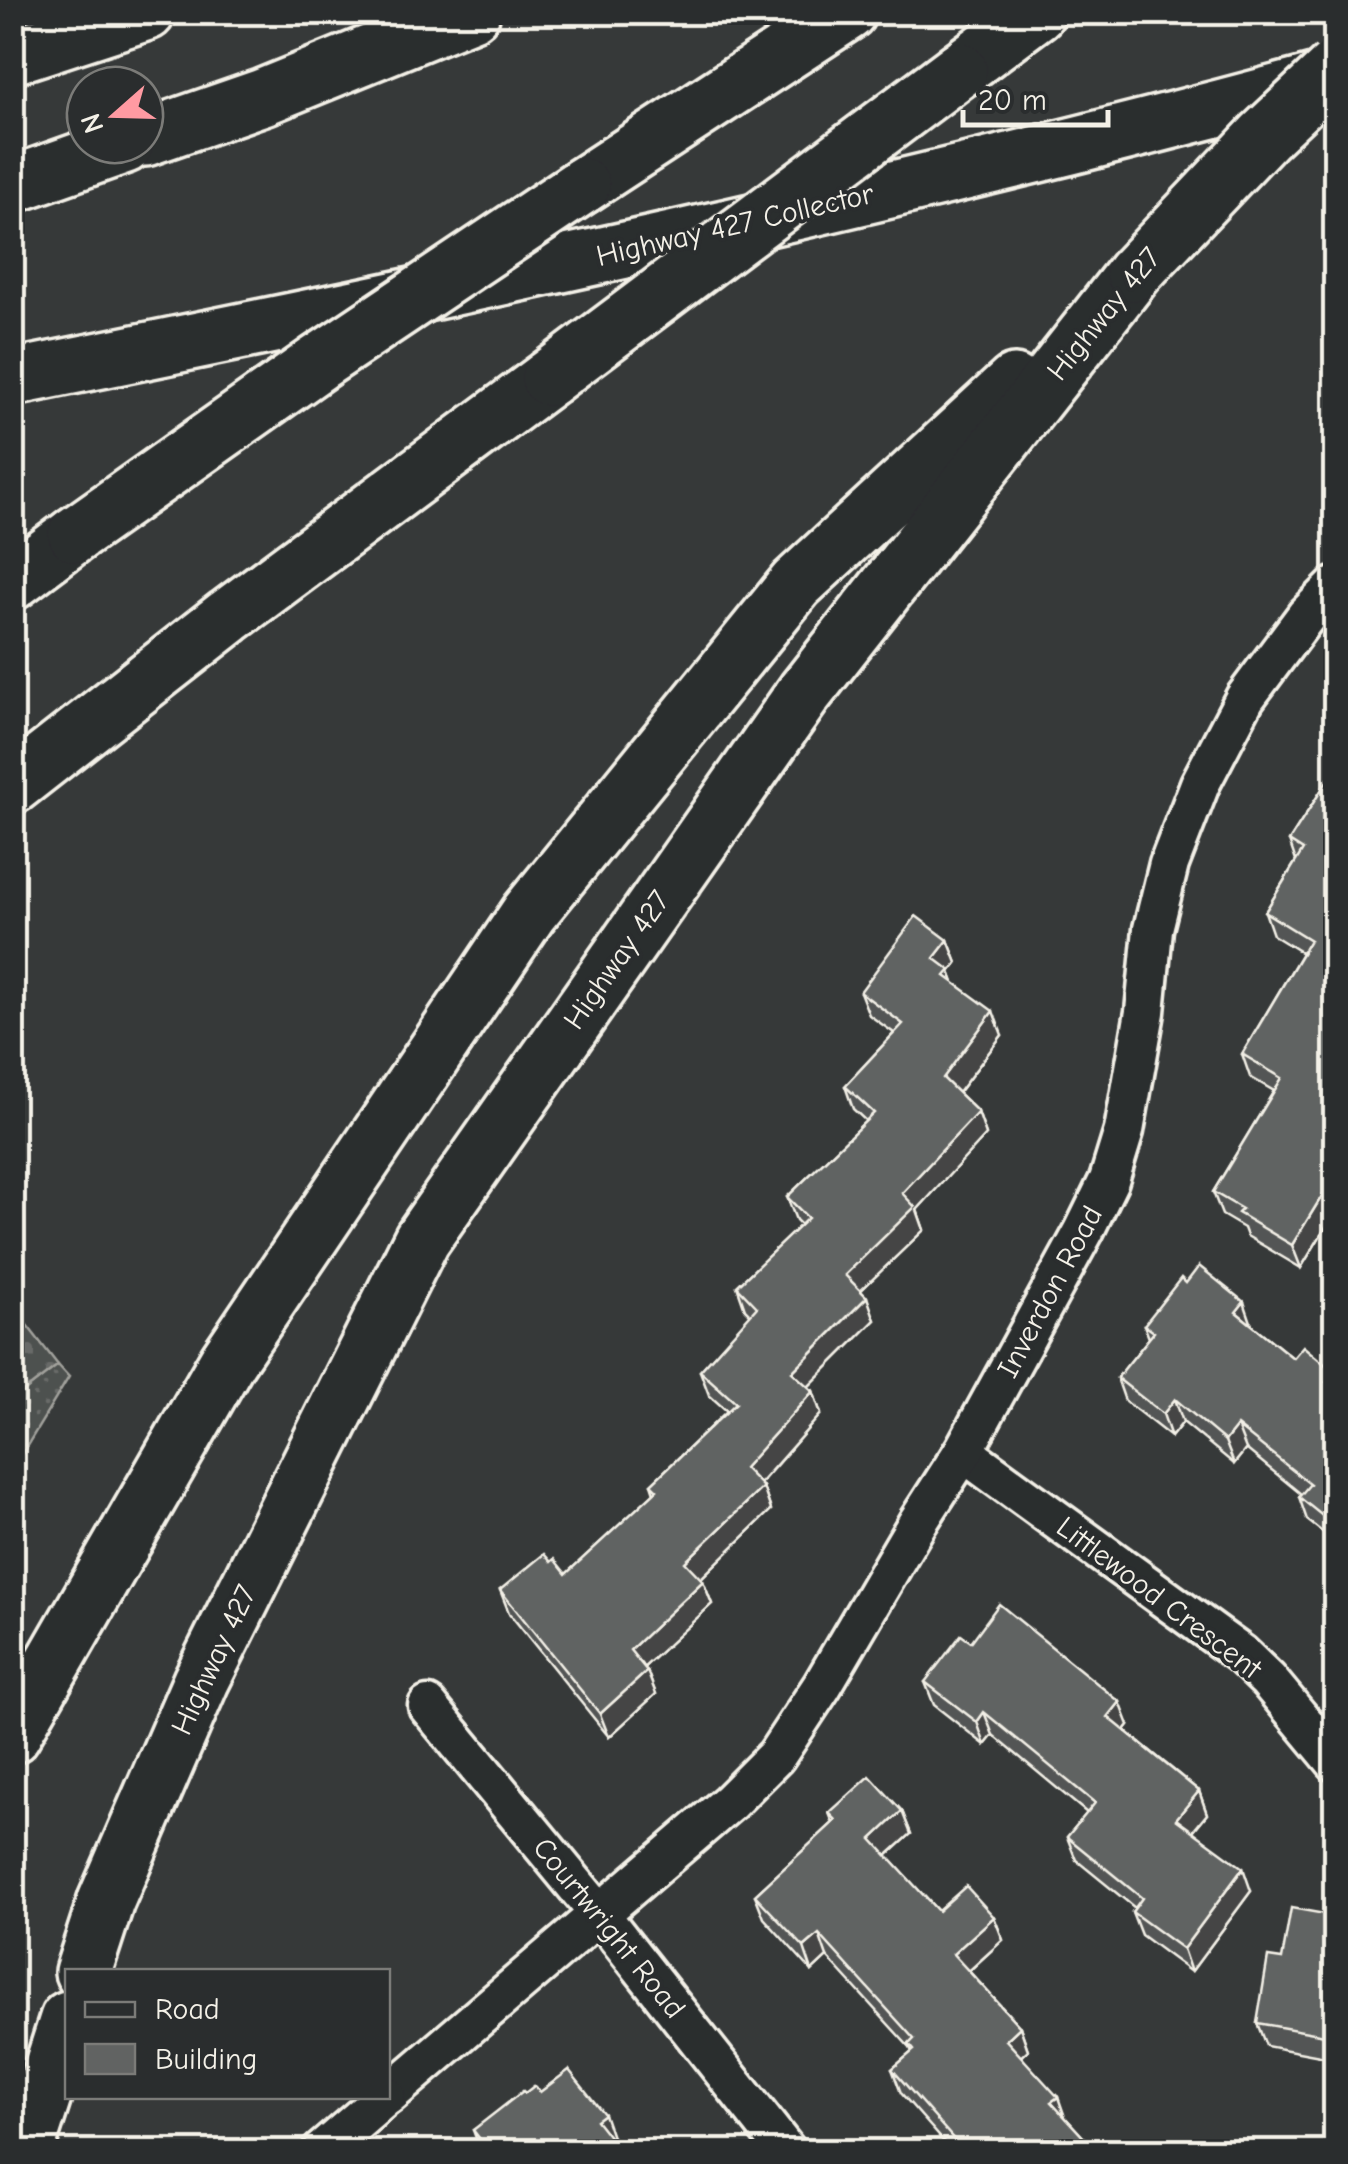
<svg xmlns="http://www.w3.org/2000/svg" width="1348" height="2164" font-family="'Comic Neue',sans-serif">
	<style>
		.grass { fill: url(#grass-dots); stroke: #a1a19c; stroke-width: 2.5 }
		.cemetery { fill: url(#cemetery-stones); stroke: #a1a19c; stroke-width: 2.5 }
		.lines { fill: none; stroke-linecap: round; stroke-linejoin: round }
		.minor-casing { stroke: #f4f1e8; stroke-width: 45 }
		.motorway-casing { stroke: #f4f1e8; stroke-width: 62 }
		.minor { stroke: #2a2d2e; stroke-width: 38 }
		.motorway { stroke: #2a2d2e; stroke-width: 55 }
		.motorway-bridge-casing { stroke: #f4f1e8; stroke-width: 62; stroke-linecap: butt }
		.motorway-bridge { stroke: #2a2d2e; stroke-width: 55 }
		.wall { fill: #535554; stroke: #f4f1e8; stroke-width: 2.5 }
		.shaded-wall { fill: #444545; stroke: #f4f1e8; stroke-width: 2.5 }
		.building { fill: #616362; stroke: #f4f1e8; stroke-width: 2.5 }
		.labels { text-anchor: middle; dominant-baseline: central; stroke-width: 8; stroke-linejoin: round; paint-order: stroke }
		.street-label { font-size: 30px; fill: #f4f1e8; stroke: #2a2d2e }
	</style>
	<defs>
		<pattern id="grass-dots" width="8" height="8" patternUnits="userSpaceOnUse" patternTransform="scale(2.5)"><rect width="8" height="8" fill="#4e514f"/><path d="M2 2h.1M6 6h.1" fill="none" stroke="#686a68" stroke-width="1.8" stroke-linecap="round"/></pattern>
		<pattern id="cemetery-stones" width="16" height="16" patternUnits="userSpaceOnUse" patternTransform="scale(2.5)"><rect width="16" height="16" fill="#4e514f"/><path d="M2 7V4a2 2 0 0 1 4 0v3zM10 15v-3a2 2 0 0 1 4 0v3z" fill="#686a68"/></pattern>
	</defs>
	<rect width="100%" height="100%" fill="#363939"/>
	<filter id="ink" filterUnits="userSpaceOnUse"><feTurbulence type="fractalNoise" baseFrequency=".01" numOctaves="2"/><feDisplacementMap in="SourceGraphic" scale="20" xChannelSelector="R" yChannelSelector="G"/><feConvolveMatrix kernelMatrix="1 2 1 2 8 2 1 2 1" color-interpolation-filters="sRGB"/></filter>
	<g filter="url(#ink)">
		<path class="grass" d="M58 1365 69 1377 22 1454 13 1463V1400Z"/>
		<path class="cemetery" d="M13 1307 58 1365 13 1400Z"/>
		<g class="lines">
			<defs>
				<g id="minor">
					<path d="M963 1452 1241 1654 1268 1680 1336 1762"/>
					<path d="M428 1706 601 1916 787 2152"/>
					<path d="M388 2095 730 1802 776 1756 822 1686 918 1522 963 1452 1084 1231 1109 1180 1124 1131 1145 1012 1153 929 1169 864 1200 784 1245 698 1306 616 1336 586"/>
					<path d="M321 2152 386 2096"/>
				</g>
				<g id="motorway">
					<path d="M12 56 147 12"/>
					<path d="M959 70 1037 12"/>
					<path d="M145 138 263 97 472 12"/>
					<path d="M12 185 125 145"/>
					<path d="M582 186 848 12"/>
					<path d="M12 378C456 289 899 196 1336 77"/>
					<path d="M12 582 76 534"/>
					<path d="M12 786 229 616 549 378"/>
					<path d="M12 1735 228 1360 529 913 796 584 1014 383"/>
					<path d="M83 1972 106 1901 201 1681 422 1239 805 692 1134 273"/>
					<path d="M25 2152 68 2019"/>
				</g>
			</defs>
			<use href="#minor" class="minor-casing"/>
			<use href="#motorway" class="motorway-casing"/>
			<use href="#minor" class="minor"/>
			<use href="#motorway" class="motorway"/>
			<defs>
				<g id="motorway-bridge">
					<path d="M1134 273 1264 136 1336 68"/>
					<path d="M549 378 959 70"/>
					<path d="M76 534 318 363 582 186"/>
				</g>
			</defs>
			<use href="#motorway-bridge" class="motorway-bridge-casing"/>
			<use href="#motorway-bridge" class="motorway-bridge"/>
		</g>
		<g class="wall">
			<path d="M1336 767V1210L1301 1268 1247 1236 1244 1228 1222 1215 1213 1192 1274 1091 1250 1077 1242 1054 1302 953 1273 935 1265 912 1296 861 1289 841Z"/>
			<path d="M948 940 957 963 950 972 954 983 1002 1035 958 1093 978 1112 986 1135 917 1210 924 1230 860 1291 875 1320 808 1387 813 1391 821 1414 760 1484 763 1487 771 1510 701 1578 703 1581 712 1604 644 1667 647 1671 656 1694 609 1737 509 1613 500 1590 551 1562 566 1574 654 1493 651 1484 727 1411 709 1395 700 1371 751 1315 745 1309 737 1286 801 1225 796 1220 787 1197 866 1121 853 1109 845 1086 894 1033 869 1015 860 992Z"/>
			<path d="M1144 1325H1252L1293 1358 1334 1372 1336 1376V1543L1307 1520 1299 1497 1301 1494 1246 1449 1234 1464 1183 1422 1171 1437 1125 1401 1117 1378 1149 1338Z"/>
			<path d="M971 1642 1129 1725 1125 1730 1199 1791 1207 1814 1193 1831 1251 1891 1191 1972 1141 1935 1132 1912 1135 1908 1076 1860 1067 1837 1087 1813 993 1735 985 1745 934 1705 925 1682Z"/>
			<path d="M902 1811 911 1834 887 1856 938 1911 994 1917 1003 1940 969 1971 1020 2027 1028 2050 1021 2056 1065 2117 1097 2152H953L901 2093 892 2069 912 2052 910 2048 827 1957 812 1971 764 1918 755 1895 833 1823 829 1813Z"/>
			<path d="M1336 1916V2059L1266 2046 1257 2023 1282 1959Z"/>
			<path d="M540 2092 612 2137 611 2138 621 2152H481L473 2130Z"/>
		</g>
		<g class="shaded-wall">
			<path d="M948 940 957 963 950 972 958 993 943 982 934 958Z"/>
			<path d="M993 1011 1002 1035 951 1102 943 1078Z"/>
			<path d="M978 1112 986 1135 917 1210 924 1230 853 1298 845 1275 902 1193Z"/>
			<path d="M1336 1173V1210L1301 1268 1292 1245Z"/>
			<path d="M867 1297 875 1320 800 1395 792 1372Z"/>
			<path d="M1244 1302 1252 1325 1236 1312Z"/>
			<path d="M1334 1372 1336 1376V1404L1326 1382Z"/>
			<path d="M813 1391 821 1414 753 1491 744 1468Z"/>
			<path d="M1175 1399 1183 1422 1171 1437 1163 1414Z"/>
			<path d="M1237 1426 1246 1449 1234 1464 1225 1441Z"/>
			<path d="M763 1487 771 1510 694 1585 685 1562Z"/>
			<path d="M703 1581 712 1604 638 1673 630 1650Z"/>
			<path d="M647 1671 656 1694 609 1737 600 1714Z"/>
			<path d="M1120 1702 1129 1725 1117 1740 1108 1717Z"/>
			<path d="M984 1712 993 1735 985 1745 977 1722Z"/>
			<path d="M1199 1791 1207 1814 1184 1842 1176 1819Z"/>
			<path d="M902 1811 911 1834 880 1862 872 1839Z"/>
			<path d="M1243 1868 1251 1891 1191 1972 1183 1949Z"/>
			<path d="M994 1917 1003 1940 962 1977 953 1954Z"/>
			<path d="M819 1934 827 1957 812 1971 804 1947Z"/>
			<path d="M1020 2027 1028 2050 1014 2063 1006 2040Z"/>
			<path d="M1058 2097 1066 2120 1051 2102Z"/>
			<path d="M604 2114 612 2137 605 2143 596 2120Z"/>
		</g>
		<g class="building">
			<path d="M1336 767V1120L1332 1127 1336 1129V1173L1292 1245 1238 1213 1242 1209 1213 1192 1282 1078 1242 1054 1310 940 1265 912 1303 850 1289 841Z"/>
			<path d="M916 916 948 940 934 958 950 970 945 976 993 1011 943 1078 978 1112 902 1193 915 1207 845 1275 867 1297 792 1372 813 1391 744 1468 763 1487 685 1562 703 1581 630 1650 647 1671 600 1714 500 1590 544 1554 551 1562 554 1559 566 1574 657 1490 651 1484 736 1403 700 1371 757 1307 737 1286 808 1218 787 1197 874 1113 845 1086 903 1024 860 992Z"/>
			<path d="M1199 1266 1244 1302 1236 1312 1293 1358 1303 1346 1334 1372 1326 1382 1336 1390V1527L1299 1497 1310 1484 1237 1426 1225 1441 1175 1399 1163 1414 1117 1378 1154 1332 1144 1325 1181 1278 1186 1283Z"/>
			<path d="M999 1604 1120 1702 1108 1717 1199 1791 1176 1819 1243 1868 1183 1949 1132 1912 1142 1898 1067 1837 1095 1803 984 1712 977 1722 925 1682 961 1635 971 1642Z"/>
			<path d="M870 1776 902 1811 872 1839 938 1911 966 1886 994 1917 953 1954 1020 2027 1006 2040 1058 2097 1051 2102 1097 2152H965L892 2069 914 2050 909 2044 914 2039 819 1934 804 1947 755 1895 836 1820 829 1813Z"/>
			<path d="M1291 1908 1336 1916V2037L1257 2023 1268 1957 1282 1959Z"/>
			<path d="M569 2070 604 2114 596 2120 621 2152H490L473 2130 523 2091 525 2093 534 2086 540 2092Z"/>
		</g>
	</g>
	<g class="labels">
		<g class="street-label">
			<text transform="translate(735 225) rotate(-13)">Highway 427 Collector</text>
			<text transform="translate(1104 314) rotate(-51)">Highway 427</text>
			<text transform="translate(617 960) rotate(-55)">Highway 427</text>
			<text transform="translate(1050 1292) rotate(-62)">Inverdon Road</text>
			<text transform="translate(1159 1598) rotate(37)">Littlewood Crescent</text>
			<text transform="translate(214 1660) rotate(-65)">Highway 427</text>
			<text transform="translate(609 1928) rotate(51)">Courtwright Road</text>
		</g>
	</g>
	<rect width="1348" height="2164" fill="none" stroke="#2a2d2e" stroke-width="50"/>
	<rect x="25" y="25" width="1298" height="2114" fill="none" stroke="#f4f1e8" stroke-width="4" filter="url(#ink)"/>
	<rect x="65" y="1969" width="325" height="130" fill="#2a2d2e" stroke="#7b7b78" stroke-width="2.5"/>
	<rect x="85" y="2002" width="50" height="15" fill="#2a2d2e" stroke="#7b7b78" stroke-width="2.5"/>
	<text x="155" y="2019" font-size="30" fill="#f4f1e8">Road</text>
	<rect x="85" y="2044" width="50" height="30" fill="#616362" stroke="#7b7b78" stroke-width="2.5"/>
	<text x="155" y="2069" font-size="30" fill="#f4f1e8">Building</text>
	<g transform="translate(115 115) rotate(250)"><circle r="48" fill="#2a2d2e" stroke="#7b7b78" stroke-width="2.5"/>
	<path d="M0-8L18 38L0 25L-18 38Z" fill="#ff9aa2"/>
	<text y="-15" font-size="28" font-weight="bold" text-anchor="middle" fill="#f4f1e8">N</text>
	</g>
	<path d="M963 110v15h145v-15" fill="none" stroke="#f4f1e8" stroke-width="5"/>
	<text x="978" y="110" font-size="30" fill="#f4f1e8" stroke="#2a2d2e" stroke-width="8" paint-order="stroke">20 m</text>
</svg>
